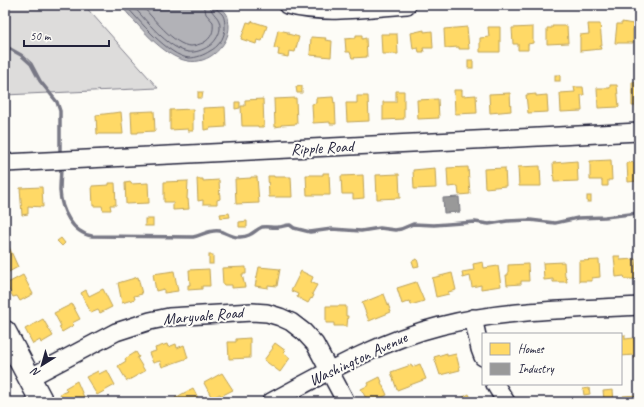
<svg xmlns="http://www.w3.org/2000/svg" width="644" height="407" font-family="Caveat,sans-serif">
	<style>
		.green { fill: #dddcdb; stroke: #807f8b }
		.water { fill: #b2b2b7; stroke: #787885 }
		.homes { fill: #ffd966; stroke: #bda259 }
		.industry { fill: #999; stroke: #75757d }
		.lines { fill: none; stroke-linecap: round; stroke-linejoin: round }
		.shore { stroke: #5c5c6d; stroke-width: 1 }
		.stream { stroke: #787885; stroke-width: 3.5 }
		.minor-casing { stroke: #22223b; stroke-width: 20 }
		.major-casing { stroke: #22223b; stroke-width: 25 }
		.minor { stroke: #fdfcf7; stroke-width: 17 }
		.major { stroke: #fdfcf7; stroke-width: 22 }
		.labels { text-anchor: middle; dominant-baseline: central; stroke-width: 4; stroke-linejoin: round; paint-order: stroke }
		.street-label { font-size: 16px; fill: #22223b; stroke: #fdfcf7 }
	</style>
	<rect width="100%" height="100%" fill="#fdfcf7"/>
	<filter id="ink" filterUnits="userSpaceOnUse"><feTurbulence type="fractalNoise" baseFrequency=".025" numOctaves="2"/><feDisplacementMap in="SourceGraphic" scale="8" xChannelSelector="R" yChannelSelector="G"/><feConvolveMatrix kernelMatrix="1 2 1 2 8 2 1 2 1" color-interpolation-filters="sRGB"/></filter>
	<g filter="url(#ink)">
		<path class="green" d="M5 5H84L158 88 5 95Z"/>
		<path class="water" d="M120 5H217C220 7 224 10 226 13 229 17 228 21 229 25 230 45 208 65 188 61 162 57 137 23 120 5Z"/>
		<g class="homes">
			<path d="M251 21 267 26 262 41 257 40 256 44 241 39 247 22 251 23Z"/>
			<path d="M622 22 633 24V43H615L617 24H622Z"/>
			<path d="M588 24H600L602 46H600L601 49 580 51V35L589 34Z"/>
			<path d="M552 26H567L568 43 547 44V28H552Z"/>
			<path d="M467 27 469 49H459V47L445 48 444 29Z"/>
			<path d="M488 27H500V52H480V38L489 37Z"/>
			<path d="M533 27V43L528 44V50H518V44H513L512 28Z"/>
			<path d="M278 30 288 32V34L299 37 295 52 289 51 288 57 278 55 279 49 274 48Z"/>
			<path d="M424 30V32L432 31 433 48H423L424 52H419L418 48 413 49 411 33Z"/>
			<path d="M381 34H397L398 54H382Z"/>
			<path d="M356 35H362V39L366 38 367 57 352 58 350 52H346L345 39 356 38Z"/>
			<path d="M311 37 326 38 325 40 332 41 331 57 310 55Z"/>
			<rect x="468" y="60" width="5" height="8"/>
			<rect x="555" y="75" width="5" height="6"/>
			<path d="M632 82H638L639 106H632Z"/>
			<path d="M610 85H617L619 107 598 108 597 88H610Z"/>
			<path d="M302 86V93H297L296 87Z"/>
			<path d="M574 87H583L584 95H581L582 111 561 112 560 93 575 92Z"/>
			<path d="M454 90H462V96L476 95 477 113 455 114Z"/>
			<path d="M396 91H404V119L383 120V102H396Z"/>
			<path d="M198 92H203L202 98H198Z"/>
			<path d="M510 93 511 111 490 113 489 94Z"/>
			<path d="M536 94V96L547 95 548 112 528 113 526 95Z"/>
			<path d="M357 96H368L369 121 347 122 346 103H357Z"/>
			<path d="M333 97 334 103 335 102 336 124H330V122L313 123 312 104 316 103V98Z"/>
			<path d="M296 98 297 124 281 125V126L275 127 274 99Z"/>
			<path d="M263 99 264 127H258V126H242L241 106H245V100Z"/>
			<path d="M438 99 439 118 418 119 417 100Z"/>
			<path d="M235 102H240V108L235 109Z"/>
			<path d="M225 107 226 127 210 128V129L204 130 203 108Z"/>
			<path d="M193 109V131H188V129L170 130V110Z"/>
			<path d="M154 111 155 131 138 132V133H132L131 112Z"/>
			<path d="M121 112 123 134H97L96 115Z"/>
			<path d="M611 160 612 180H608V186H602V180H590V161Z"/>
			<path d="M577 161 578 181 554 182 553 163Z"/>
			<path d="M639 162V180H637V181L628 182 627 163Z"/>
			<path d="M540 166 541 186H519L518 167Z"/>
			<path d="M468 167 470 194 459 195 458 186 448 187 447 168Z"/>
			<path d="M435 168 436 188 414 189 413 170Z"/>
			<path d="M505 168 506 186 485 188 484 169Z"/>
			<path d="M323 173H329L330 195H307L306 175H323Z"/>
			<path d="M399 174 400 198 377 199 376 175Z"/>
			<path d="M363 175 364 198 353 199V194H342L341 176Z"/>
			<path d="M268 176H274V177H291L292 197H269Z"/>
			<path d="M251 177H257L259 203 236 204 235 179 251 178Z"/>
			<path d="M197 179H203V181L219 180 220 199 217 200V204H203V200L198 201Z"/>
			<path d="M188 181 187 199H188L189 209 173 210V202H164V182Z"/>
			<path d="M131 182V184L148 183 149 203 126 204 125 183Z"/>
			<path d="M109 183H115L116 205H110L111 210H103L102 206H93L92 186 109 185Z"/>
			<path d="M42 187 43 207 28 206V214L22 215 20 188Z"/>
			<rect x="587" y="196" width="4" height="6"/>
			<path d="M229 213 230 217 221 218 220 214Z"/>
			<rect x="145" y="219" width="8" height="7"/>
			<path d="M247 221V227H239V222Z"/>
			<path d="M61 238 65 243 62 246 57 241Z"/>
			<path d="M9 247 18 267 5 274V249Z"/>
			<rect x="209" y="255" width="4" height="9"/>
			<path d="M614 256H620V260L635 259 637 279H625L624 276 616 277Z"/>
			<path d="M417 259 419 266 414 267 412 261Z"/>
			<path d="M599 260 600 277 592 278V281H579V261Z"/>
			<path d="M483 262 484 268 498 266 501 286 481 289V285L472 287 470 276 463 278 462 272 474 270 473 264Z"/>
			<path d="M564 262 565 277H566L567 282H553V279L544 280 543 263Z"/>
			<path d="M528 264 529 281H521V284L507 285 506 275H508V265Z"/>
			<path d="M246 267V274H242L245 287 232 288V285H223L222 268Z"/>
			<path d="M259 267 280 269 277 286 268 285V288L255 286Z"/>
			<path d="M209 269 210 286H202V289L188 290V285H190L189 270Z"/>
			<path d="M174 271 178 291 164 293V289L156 291 153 274Z"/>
			<path d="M301 271 313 277 311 282 317 285 312 294 314 295 312 299 311 298 308 303 297 297 298 294 291 291Z"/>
			<path d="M452 273 456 290 448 292 449 294 436 297 432 278Z"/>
			<path d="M23 275 33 294 20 301 17 296 13 297 6 284Z"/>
			<path d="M138 277 142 294 134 296 135 299 122 303 118 283Z"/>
			<path d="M416 282 424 301 411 305 410 301 402 304 397 288Z"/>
			<path d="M103 289 112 307 100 313 98 310 91 313 81 293 86 290 89 296Z"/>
			<path d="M384 294 391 312 369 321 362 303Z"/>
			<path d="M72 304 80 319 72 323 74 325 62 332 59 327 61 326 54 313Z"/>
			<path d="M326 306H346V316H348L347 326H334V323H326Z"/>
			<path d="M43 319 53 336 41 343 40 340 33 344 25 329Z"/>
			<path d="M621 335H625V339L634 338 635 354H639V359H635L634 355 621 356Z"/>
			<path d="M250 338V358L229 359 228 342H236V339Z"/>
			<path d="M275 343 286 351 284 353 290 358 280 372 264 360 273 348 272 347Z"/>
			<path d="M167 344 168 347 176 344 177 348 184 345 188 358 162 367 160 361 153 363 149 353 156 351 155 348Z"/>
			<path d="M136 352 139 357 137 358 145 371 127 381 118 366 126 361 125 359Z"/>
			<path d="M447 353V356L456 354 460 370 440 375 434 357Z"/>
			<path d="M420 364 426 379 397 390 391 372 411 365 412 367Z"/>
			<path d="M107 370 115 385 97 395 86 377 98 371 99 374Z"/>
			<path d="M222 373 233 390 221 396 220 394 212 398 204 383Z"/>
			<path d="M380 377 382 382H381L387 395 373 402H368L361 389 369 385 368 383Z"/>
			<path d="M77 381 86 402H64L60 394 67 391 65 388Z"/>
			<path d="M193 388 200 402H177L175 398Z"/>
			<path d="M589 388 590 394 584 395 583 389Z"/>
			<path d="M613 390 614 402H591V399H604L603 391Z"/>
			<path d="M469 394 473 402H454Z"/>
			<path d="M639 395V402H626V401H623V396Z"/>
			<path d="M564 399 565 402 574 399 575 402H554Z"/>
		</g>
		<path class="industry" d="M459 197 460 212 444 213 443 198Z"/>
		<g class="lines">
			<g class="shore">
				<path d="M125 5C139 20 168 56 189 58 196 58 204 55 210 51 218 47 224 39 225 29 225 25 225 18 222 14 219 11 216 10 215 5"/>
				<path d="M132 5C146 20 167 48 188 52 195 53 203 50 209 46 214 43 219 36 220 29 221 15 211 16 210 5"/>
				<path d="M141 5C152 16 174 46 191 46 195 46 200 44 203 43 212 38 214 31 213 22L206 14 204 5"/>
			</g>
			<g class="stream">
				<path d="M5 46 21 55 31 64 40 81 57 102 60 111V155"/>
				<path d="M61 165C61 174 60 182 60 191 61 209 72 233 92 236L193 237C203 235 210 229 220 231 227 233 232 238 240 237 253 236 253 231 262 227 268 226 273 228 278 227 282 227 285 225 290 225L294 228 310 232 332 229 361 231 380 228 395 230 401 229 413 224 434 225 475 222 489 224 507 221 530 220 555 223 578 218 605 217 639 213"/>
			</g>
			<defs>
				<g id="minor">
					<path d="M287 5C326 15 368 8 407 5"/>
					<path d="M5 163 639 132"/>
					<path d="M473 318 480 349 483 357"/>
					<path d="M29 378 116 332 150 321 169 317 252 312 267 313 280 317 291 322 304 332 315 344 346 402"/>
					<path d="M495 384 506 402"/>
					<path d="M271 402C325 373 380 341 440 326 505 309 572 310 639 306"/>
				</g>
				<path id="major" d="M5 332 42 402"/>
			</defs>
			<use href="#minor" class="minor-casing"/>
			<use href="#major" class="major-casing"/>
			<use href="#minor" class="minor"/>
			<use href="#major" class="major"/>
		</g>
	</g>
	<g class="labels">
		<g class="street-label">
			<text transform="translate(322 148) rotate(-3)">Ripple Road</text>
			<text transform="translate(203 316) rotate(-5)">Maryvale Road</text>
			<text transform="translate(358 359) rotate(-25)">Washington Avenue</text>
		</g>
	</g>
	<rect width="644" height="407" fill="none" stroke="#fdfcf7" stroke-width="20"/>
	<rect x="10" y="10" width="624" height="387" fill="none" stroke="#22223b" stroke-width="1.5" filter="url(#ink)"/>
	<rect x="482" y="333" width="140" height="52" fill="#fdfcf7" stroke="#a5a5ac"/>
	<rect x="490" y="343" width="20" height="12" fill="#ffd966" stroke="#a5a5ac"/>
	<text x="518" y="353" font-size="12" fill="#22223b">Homes</text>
	<rect x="490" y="363" width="20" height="12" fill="#999999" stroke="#a5a5ac"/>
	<text x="518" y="373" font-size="12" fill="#22223b">Industry</text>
	<g transform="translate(42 365) rotate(217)" stroke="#fdfcf7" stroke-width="3" paint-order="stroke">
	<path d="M0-3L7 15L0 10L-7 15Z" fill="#22223b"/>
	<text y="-6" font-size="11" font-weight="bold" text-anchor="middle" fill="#22223b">N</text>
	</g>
	<path d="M24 40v6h85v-6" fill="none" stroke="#22223b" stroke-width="2"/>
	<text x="30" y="40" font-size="12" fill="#22223b" stroke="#fdfcf7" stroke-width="3" paint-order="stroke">50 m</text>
</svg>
